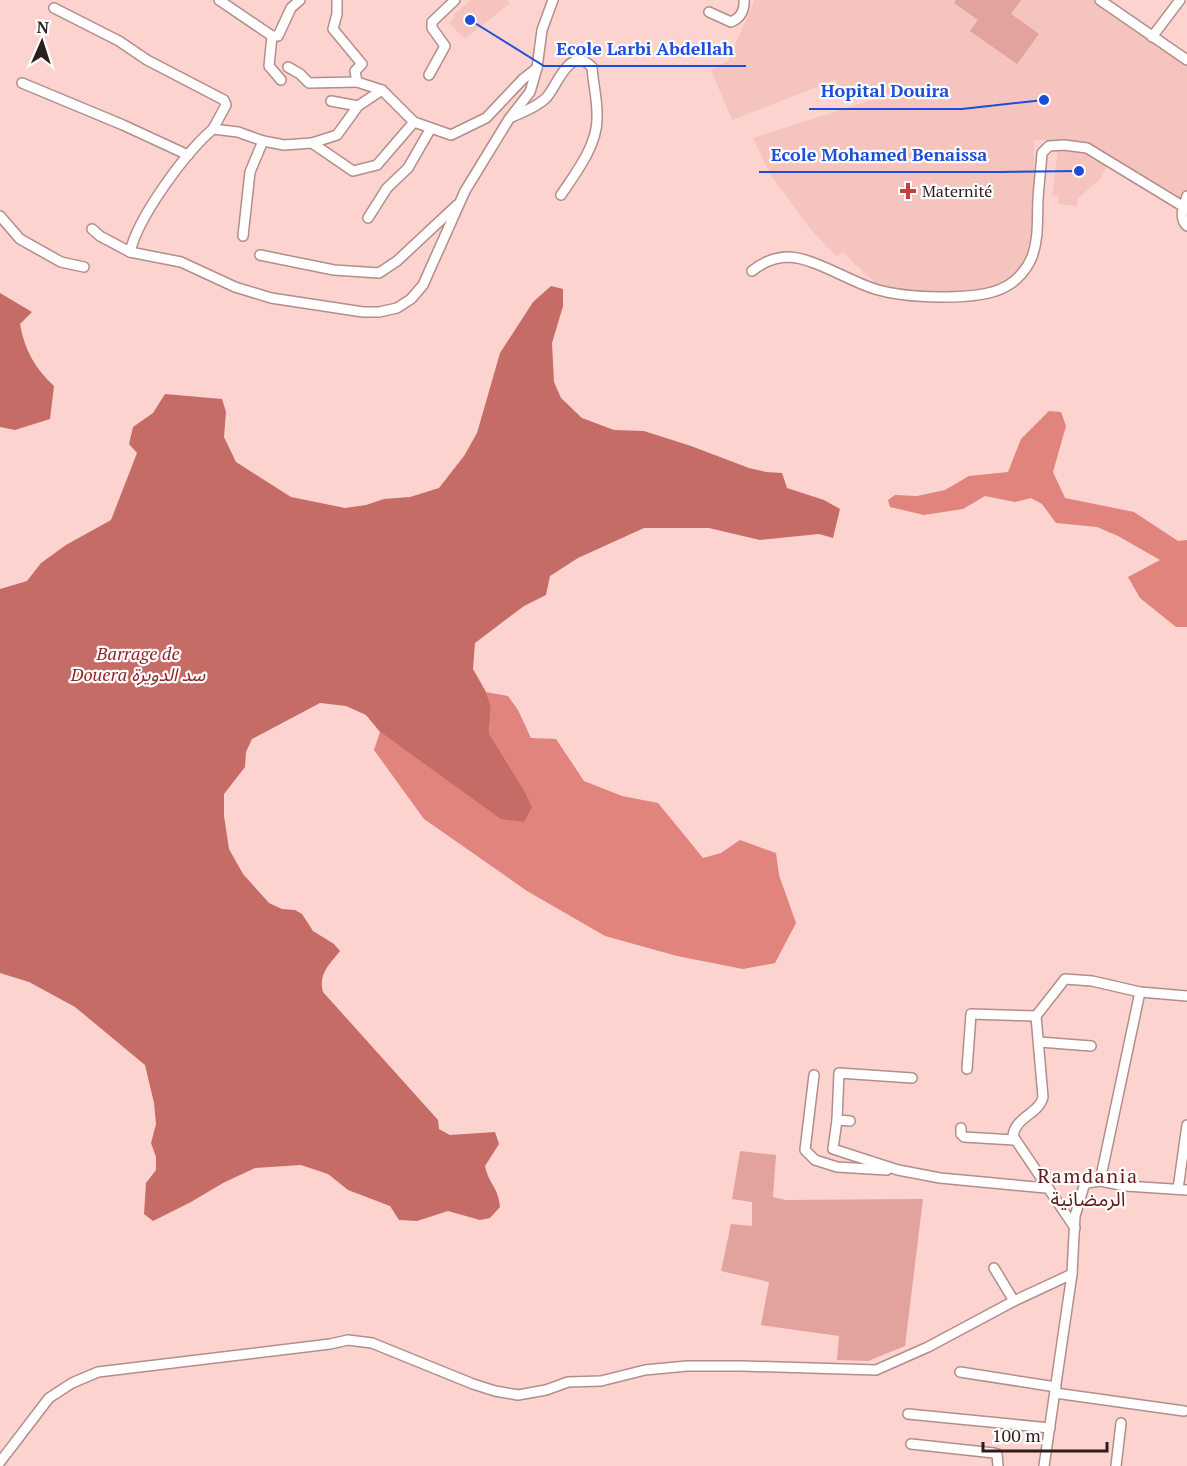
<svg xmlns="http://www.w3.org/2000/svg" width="1187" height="1466" font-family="'PT Serif','Noto Sans Arabic',serif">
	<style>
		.built { fill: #f5c4bf }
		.green { fill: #e2a29d }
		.forest { fill: #e0847d }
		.water { fill: #c66c67 }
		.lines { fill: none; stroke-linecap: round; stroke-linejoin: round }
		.minor-casing { stroke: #b48d8a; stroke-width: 12 }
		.minor { stroke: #fff; stroke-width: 9 }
		.poi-dot { fill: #cb3c3d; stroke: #fff; stroke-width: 2 }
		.labels { text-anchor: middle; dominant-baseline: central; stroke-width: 4.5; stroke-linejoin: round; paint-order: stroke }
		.poi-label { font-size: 16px; fill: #2d1e1d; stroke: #fff; text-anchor: start }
		.water-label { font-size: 18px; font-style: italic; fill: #902325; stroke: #fff }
		.quarter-label { font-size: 20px; letter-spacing: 1.5px; fill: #611c1b; stroke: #fff }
		.leader { fill: none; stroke: #1d4ed8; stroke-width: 2 }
		.callout-dot { fill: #1d4ed8; stroke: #fff; stroke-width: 2 }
		.callout-label { font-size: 18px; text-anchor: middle; font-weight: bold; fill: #1d4ed8; stroke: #fff; stroke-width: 4.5; stroke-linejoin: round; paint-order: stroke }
	</style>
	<rect width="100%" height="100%" fill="#fcd3cf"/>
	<g class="built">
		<path d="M471 0H507L510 3 465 39 449 23 455 18 453 15Z"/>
		<path d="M753 0H1093L1187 66V190L1182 198 1092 145 1068 140H1034V233L1028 258 1020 271 1008 281 992 288 976 292 958 293 881 288 842 252 837 257 811 230 770 174 753 138 884 96 886 90 869 86 843 88 835 80 732 120 711 70 728 61 754 2Z"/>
		<path d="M1058 148 1092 153V160L1108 164 1100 179 1078 198 1077 206 1058 204 1059 197 1052 196Z"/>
	</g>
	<g class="green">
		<path d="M956 0H1021L1011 14 1039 34 1017 64 970 31 978 20 954 3Z"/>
		<path d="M740 1151 776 1155 773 1197 785 1200 923 1199 905 1346 868 1361 837 1360 839 1336 761 1325 769 1282 721 1271 731 1224 752 1226V1202L732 1199Z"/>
	</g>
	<g class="forest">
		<path d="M1049 411 1061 412 1066 426 1053 472 1065 498 1134 512 1178 541 1187 540V627H1176L1140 598 1128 577 1160 560 1118 536 1097 527 1056 523 1042 504 1031 498 1015 502 985 496 963 509 924 515 890 507 888 500 895 495 917 496 945 490 969 476 1008 472 1021 439Z"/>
		<path d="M486 692 508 696 518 710 531 738 556 739 584 781 622 796 658 803 703 858 721 853 740 840 776 853 779 875 796 923 775 963 743 969 677 956 605 936 527 891 424 819 374 750 380 732 452 783 531 807 524 790 489 733 491 706Z"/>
	</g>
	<g class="water">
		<path d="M551 286 563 289V306L552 343 554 382 561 398 582 418 614 430 644 431 691 446 749 468 766 472 782 473 787 488 824 500 840 509 833 538 819 534 760 540 709 528H644L578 558 550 576 546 595 524 606 475 643 473 669 486 692 491 706 489 733 524 790 532 807 524 822 501 819 380 732 366 715 346 706 320 703 252 739 246 752 245 767 224 794V816L229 849 243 874 269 903 282 909 295 910 302 914 313 931 334 944 340 951C329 965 318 974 323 992L438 1120 439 1129 450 1135 495 1132 499 1144 485 1166C489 1185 498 1186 500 1207L490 1218 480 1220 448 1211 417 1221 399 1220 390 1206 348 1190 328 1174 301 1165 255 1168 223 1183 191 1202 153 1221 144 1214 146 1183 156 1170V1157L151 1143 156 1124 154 1103 145 1065 75 1007 29 982 0 973V589L27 581 41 563 66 545 111 520 137 453 129 444 133 427 153 413 165 394 222 399 226 412 224 437 236 462 291 497 345 508 366 505 384 499 410 497 439 488 464 456 477 433 500 353 533 302Z"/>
		<path d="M0 293 32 312 20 324C24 349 36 370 54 386L50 419 15 430 0 427Z"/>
	</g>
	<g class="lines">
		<defs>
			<g id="minor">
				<path d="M219 0 272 36H278L291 8 300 0"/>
				<path d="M337 0V14L333 29 362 64 355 71 357 82 382 90 414 122 451 135 486 118 523 79 537 68"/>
				<path d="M1100 0 1187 60"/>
				<path d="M54 8 119 41 147 60 224 100 226 105 213 129"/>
				<path d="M709 12 731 22C741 18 745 9 744 0"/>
				<path d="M272 36 269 66 281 80"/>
				<path d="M1152 37 1180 0"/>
				<path d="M288 67 300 74 309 83 357 82"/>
				<path d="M429 75 445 46 432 28V22L455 0"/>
				<path d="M22 83 123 125 188 155"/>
				<path d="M331 101 358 106"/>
				<path d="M512 117C523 112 537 107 546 98 557 87 569 44 592 67 593 84 598 102 597 119 597 146 575 174 561 195"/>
				<path d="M312 143 353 171 377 165 414 122"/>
				<path d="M1187 196C1184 206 1178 218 1187 226"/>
				<path d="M0 216 20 239 61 262 84 267"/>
				<path d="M368 218 387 188 408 168 431 128"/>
				<path d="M92 229 100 236 130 252 181 262 235 287 271 298 363 312H379L397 308 411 299 423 285 465 191 509 119 530 92 537 68 542 30 553 0"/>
				<path d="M243 236 250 172 263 141"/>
				<path d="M130 252C138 217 185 153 213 129L238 132 263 141 284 145 312 143 337 135 358 106 382 90"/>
				<path d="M260 255 334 270 379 273 397 261 457 205"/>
				<path d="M752 271C763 262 775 257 789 257 814 258 849 281 875 289 904 298 978 302 1005 287 1017 281 1027 269 1032 257 1039 238 1037 219 1038 199 1039 183 1041 168 1042 153L1049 146 1064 145 1087 148 1184 207"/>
				<path d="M1039 1042 1091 1046"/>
				<path d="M967 1069 971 1014 1036 1016"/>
				<path d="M814 1075 805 1150 815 1160 837 1167 887 1170"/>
				<path d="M837 1120 839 1073 912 1078"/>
				<path d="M850 1121 837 1120 833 1149 898 1170 940 1178 1046 1188"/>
				<path d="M961 1128V1134L964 1137 1014 1140"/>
				<path d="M1100 1181 1140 992"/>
				<path d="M1178 1189 1187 1125"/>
				<path d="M1075 1228 1013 1136C1015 1117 1039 1114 1043 1097L1036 1016 1065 979 1092 981 1140 992 1187 996"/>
				<path d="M994 1268 1014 1301"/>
				<path d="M960 1372 1056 1387"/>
				<path d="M1055 1393 1184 1411"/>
				<path d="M908 1414 1050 1428"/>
				<path d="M911 1444 994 1453 997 1454 998 1466"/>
				<path d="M0 1462 49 1398 72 1383 98 1372 330 1344 348 1340 372 1343 473 1384 495 1391 518 1395 546 1390 568 1382 601 1381 645 1370 687 1366H743L876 1370 928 1347 1014 1301 1072 1274"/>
				<path d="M1044 1466 1072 1274 1075 1216 1084 1186 1087 1183 1100 1181 1126 1186 1187 1190"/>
				<path d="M1116 1466 1121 1423"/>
			</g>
		</defs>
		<use href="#minor" class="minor-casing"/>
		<use href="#minor" class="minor"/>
	</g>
	<path class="poi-dot" d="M905 182h6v6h6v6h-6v6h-6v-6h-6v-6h6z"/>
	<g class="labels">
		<g class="poi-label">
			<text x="922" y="191">Maternité</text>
		</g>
		<g class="water-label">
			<text x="138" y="653">Barrage de<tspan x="138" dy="21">Douera سد الدويرة</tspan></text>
		</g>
		<g class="quarter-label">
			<text x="1088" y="1175">Ramdania<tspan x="1088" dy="23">الرمضانية</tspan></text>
		</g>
	</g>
	<path class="leader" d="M470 20L544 66H746M1044 100L962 109H809M1079 171L999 172H759"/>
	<g class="callout-dot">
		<circle cx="470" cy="20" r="6"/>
		<circle cx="1044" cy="100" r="6"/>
		<circle cx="1079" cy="171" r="6"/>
	</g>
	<g class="callout-label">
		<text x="645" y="55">Ecole Larbi Abdellah</text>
		<text x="885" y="97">Hopital Douira</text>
		<text x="879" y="161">Ecole Mohamed Benaissa</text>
	</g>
	<g transform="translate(42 42) rotate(3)" stroke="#ffffff" stroke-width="4.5" paint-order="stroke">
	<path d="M0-4.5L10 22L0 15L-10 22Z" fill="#2d1e1d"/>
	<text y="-9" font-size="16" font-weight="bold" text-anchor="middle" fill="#2d1e1d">N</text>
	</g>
	<path d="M983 1442v9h124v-9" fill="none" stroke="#2d1e1d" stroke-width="3"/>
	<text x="992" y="1442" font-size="18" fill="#2d1e1d" stroke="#ffffff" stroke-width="4.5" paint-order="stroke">100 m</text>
</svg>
